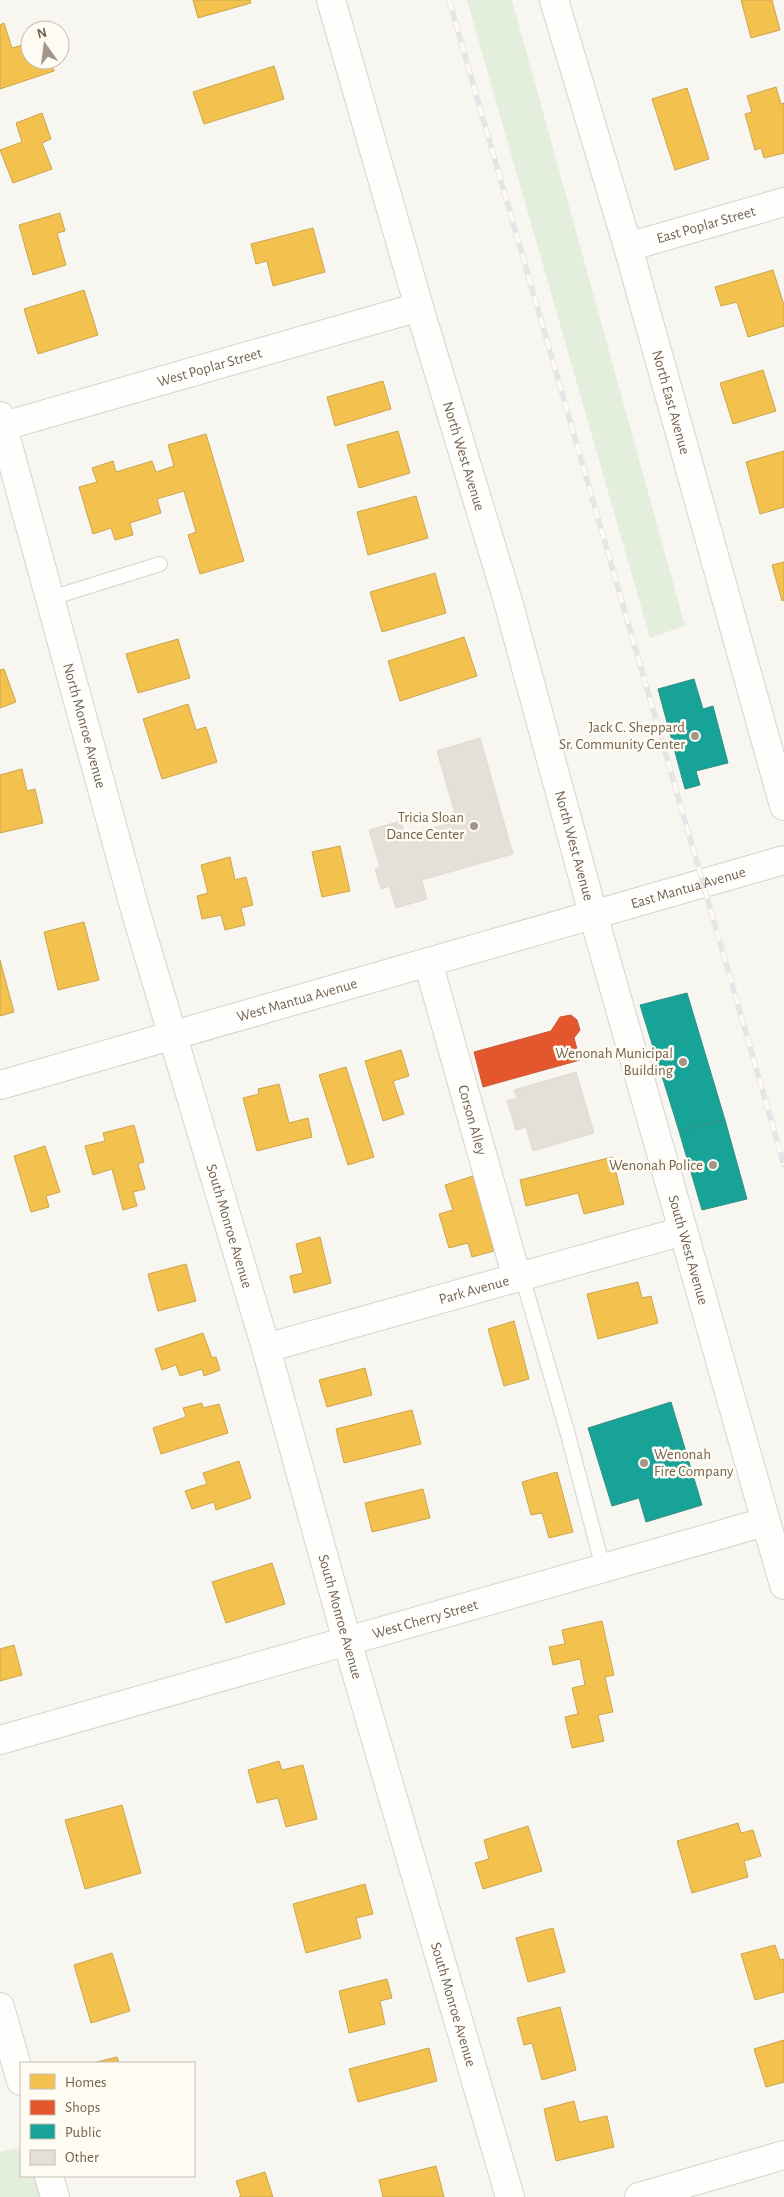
<svg xmlns="http://www.w3.org/2000/svg" width="784" height="2197" font-family="'Alegreya Sans',sans-serif">
	<style>
		.green { fill: #e3eedc }
		.homes { fill: #f2c14e; stroke: #cca54f }
		.shops { fill: #e4572e; stroke: #c35b38 }
		.public { fill: #17a398; stroke: #339082 }
		.building { fill: #e4dfd7; stroke: #e0dad2 }
		.lines { fill: none; stroke-linecap: round; stroke-linejoin: round }
		.lane-casing { stroke: #d7d3ce; stroke-width: 16 }
		.street-casing { stroke: #d7d3ce; stroke-width: 30 }
		.secondary-casing { stroke: #d6d2ca; stroke-width: 30 }
		.lane { stroke: #fefefd; stroke-width: 14 }
		.street { stroke: #fefefd; stroke-width: 28 }
		.secondary { stroke: #fefefd; stroke-width: 28 }
		.rail-casing { stroke: #e6e4e6; stroke-width: 5.5 }
		.rail { stroke: #fefbf2; stroke-width: 4; stroke-dasharray: 11; stroke-linecap: butt }
		.poi-dot { fill: #a39688; stroke: #fefbf2; stroke-width: 2 }
		.labels { text-anchor: middle; dominant-baseline: central; stroke-width: 5; stroke-linejoin: round; paint-order: stroke }
		.street-label { font-size: 15px; fill: #756350; stroke: #fefbf2 }
		.poi-label { font-size: 15px; fill: #756350; stroke: #fefbf2; text-anchor: end }
	</style>
	<rect width="100%" height="100%" fill="#f8f6f0"/>
	<g class="green">
		<path d="M467 0H512L685 626 650 638Z"/>
		<path d="M21 2147V2176H42L48 2197H0V2152Z"/>
	</g>
	<g class="homes">
		<path d="M193 0H250L251 3 198 18Z"/>
		<path d="M741 0H772L780 30 751 38Z"/>
		<path d="M4 23 12 48 30 43V60H51L54 71 0 89V25Z"/>
		<path d="M274 66 284 99 204 124 193 92Z"/>
		<path d="M776 87 781 104 784 103V153L764 158 761 148 755 150 745 114 752 112 747 96Z"/>
		<path d="M687 88 709 159 675 170 652 99Z"/>
		<path d="M42 113 51 139 42 143 52 169 13 183 0 150 22 142 16 123Z"/>
		<path d="M60 213 65 231 57 233 66 265 33 275 19 225Z"/>
		<path d="M313 228 325 272 273 286 267 261 256 264 251 244Z"/>
		<path d="M773 270 784 305V326L748 337 737 302 721 306 715 287Z"/>
		<path d="M84 290 98 335 38 354 24 309Z"/>
		<path d="M763 370 776 411 733 424 720 383Z"/>
		<path d="M383 381 391 409 335 426 327 397Z"/>
		<path d="M398 431 410 473 359 488 347 445Z"/>
		<path d="M206 434 244 561 200 574 188 535 196 532 184 491 157 499 161 513 130 523 133 535 115 540 111 528 93 534 79 487 97 482 92 468 113 461 116 472 152 461 156 472 174 466 168 445Z"/>
		<path d="M784 451V507L760 514 746 462Z"/>
		<path d="M416 496 428 538 368 555 357 512Z"/>
		<path d="M784 562V600L782 601 772 565Z"/>
		<path d="M435 573 446 613 382 632 370 592Z"/>
		<path d="M464 637 477 676 400 701 388 661Z"/>
		<path d="M178 639 190 678 138 693 126 654Z"/>
		<path d="M4 669 16 702 0 708V670Z"/>
		<path d="M188 704 196 730 206 727 217 762 162 779 143 719Z"/>
		<path d="M22 769 27 791 35 789 43 823 0 833V775Z"/>
		<path d="M340 846 350 891 322 897 312 852Z"/>
		<path d="M230 857 235 880 246 877 253 905 241 908 245 925 225 930 221 915 202 919 197 896 208 893 201 865Z"/>
		<path d="M84 922 99 980 58 990 44 932Z"/>
		<path d="M0 960 14 1012 0 1016Z"/>
		<path d="M401 1050 409 1076 393 1081 404 1114 383 1121 365 1061Z"/>
		<path d="M346 1067 374 1157 348 1165 319 1075Z"/>
		<path d="M279 1084 289 1123 308 1118 312 1137 257 1151 243 1098 259 1094 258 1089Z"/>
		<path d="M134 1125 144 1162 138 1164 145 1189 133 1192 137 1206 123 1210 112 1169 93 1175 85 1146 105 1141 103 1133Z"/>
		<path d="M45 1146 60 1192 46 1196 49 1207 31 1212 14 1156Z"/>
		<path d="M612 1157 624 1204 584 1214 578 1193 526 1206 520 1180Z"/>
		<path d="M473 1176 494 1251 472 1257 468 1243 449 1248 439 1214 453 1210 445 1185Z"/>
		<path d="M320 1237 331 1283 294 1293 290 1276 303 1273 296 1244Z"/>
		<path d="M186 1264 196 1301 158 1311 148 1274Z"/>
		<path d="M638 1282 642 1298 651 1296 658 1323 598 1339 587 1294Z"/>
		<path d="M514 1321 529 1379 504 1386 488 1329Z"/>
		<path d="M203 1333 212 1358 216 1357 220 1370 204 1376 202 1369 180 1376 176 1365 162 1370 155 1349Z"/>
		<path d="M365 1368 372 1395 327 1407 319 1380Z"/>
		<path d="M202 1403 203 1408 219 1404 228 1433 161 1454 153 1428 186 1417 183 1408Z"/>
		<path d="M412 1410 421 1444 344 1463 336 1429Z"/>
		<path d="M239 1461 251 1498 216 1510 214 1502 192 1509 185 1491 207 1484 203 1473Z"/>
		<path d="M557 1472 573 1532 549 1538 542 1513 531 1515 522 1482Z"/>
		<path d="M423 1489 430 1518 372 1532 365 1503Z"/>
		<path d="M272 1563 285 1604 226 1623 212 1582Z"/>
		<path d="M602 1621 614 1675 605 1677 613 1712 598 1715 604 1741 572 1748 565 1717 578 1714 572 1688 585 1685 580 1659 553 1665 549 1647 565 1644 562 1630Z"/>
		<path d="M14 1645 22 1675 0 1681V1649Z"/>
		<path d="M279 1761 282 1770 303 1765 317 1819 286 1827 278 1798 257 1803 248 1770Z"/>
		<path d="M122 1805 141 1873 85 1889 65 1820Z"/>
		<path d="M738 1823 741 1833 753 1830 761 1856 744 1861 748 1877 692 1893 677 1841Z"/>
		<path d="M528 1826 542 1871 483 1889 475 1863 489 1859 484 1840Z"/>
		<path d="M365 1884 373 1914 356 1918 361 1938 306 1953 293 1904Z"/>
		<path d="M553 1928 565 1972 528 1982 516 1938Z"/>
		<path d="M775 1945 780 1960 784 1959V1992L755 2000 741 1954Z"/>
		<path d="M112 1953 130 2011 91 2023 74 1965Z"/>
		<path d="M387 1979 392 1998 380 2001 385 2024 349 2033 339 1991Z"/>
		<path d="M560 2007 576 2070 542 2080 532 2043 524 2045 517 2018Z"/>
		<path d="M784 2040V2082L766 2087 754 2049Z"/>
		<path d="M429 2048 437 2081 358 2102 349 2069Z"/>
		<path d="M117 2057 119 2063H93Z"/>
		<path d="M574 2101 579 2122 607 2116 614 2147 556 2161 544 2109Z"/>
		<path d="M436 2166 444 2197H383L379 2180Z"/>
		<path d="M265 2172 273 2197H239L241 2196 236 2181Z"/>
	</g>
	<path class="shops" d="M571 1015 577 1020 580 1030 574 1038 580 1060 483 1087 474 1052 551 1031 560 1017Z"/>
	<g class="public">
		<path d="M694 679 703 709 713 706 728 763 696 771 700 785 685 789 658 689Z"/>
		<path d="M687 993 725 1120 679 1131 640 1005Z"/>
		<path d="M725 1120 747 1199 702 1210 679 1131Z"/>
		<path d="M671 1402 702 1505 646 1522 639 1498 612 1506 588 1428Z"/>
	</g>
	<g class="building">
		<path d="M480 738 513 854 422 880 427 899 396 908 389 886 381 889 375 869 380 867 369 830 401 821 405 836 457 821 437 751Z"/>
		<path d="M576 1072 594 1133 533 1151 526 1127 516 1130 507 1101 517 1098 514 1090Z"/>
	</g>
	<g class="lines">
		<defs>
			<g id="lane">
				<path d="M51 598 160 564"/>
				<path d="M522 1276 567 1431 603 1568"/>
			</g>
			<g id="street">
				<path id="s1" d="M331 0 419 307 507 598 593 914 784 1585"/>
				<path id="s2" d="M554 0 628 247 784 806"/>
				<path id="s3" d="M628 247 784 202"/>
				<path id="s4" d="M0 416 136 913 266 1348 347 1641 510 2197"/>
				<path id="s5" d="M0 427 419 307"/>
				<path id="s6" d="M428 962 517 1278"/>
				<path id="s7" d="M266 1348 683 1231"/>
				<path id="s8" d="M0 1740 765 1522"/>
				<path d="M0 2007 21 2081"/>
				<path d="M49 2176 55 2197"/>
				<path d="M639 2197 784 2155"/>
			</g>
			<g id="secondary">
				<path id="s9" d="M0 1085 784 860"/>
			</g>
		</defs>
		<use href="#lane" class="lane-casing"/>
		<use href="#street" class="street-casing"/>
		<use href="#secondary" class="secondary-casing"/>
		<use href="#lane" class="lane"/>
		<use href="#street" class="street"/>
		<use href="#secondary" class="secondary"/>
		<defs>
			<path id="rail" d="M449 0 784 1165"/>
		</defs>
		<use href="#rail" class="rail-casing"/>
		<use href="#rail" class="rail"/>
	</g>
	<g class="poi-dot">
		<circle cx="695" cy="736" r="5"/>
		<circle cx="474" cy="826" r="5"/>
		<circle cx="683" cy="1062" r="5"/>
		<circle cx="713" cy="1165" r="5"/>
		<circle cx="644" cy="1463" r="5"/>
	</g>
	<g class="labels">
		<g class="street-label">
			<text stroke="none"><textPath href="#s3" startOffset="81">East Poplar Street</textPath></text>
			<text stroke="none"><textPath href="#s5" startOffset="218">West Poplar Street</textPath></text>
			<text stroke="none"><textPath href="#s2" startOffset="419">North East Avenue</textPath></text>
			<text stroke="none"><textPath href="#s1" startOffset="475">North West Avenue</textPath></text>
			<text stroke="none"><textPath href="#s4" startOffset="321">North Monroe Avenue</textPath></text>
			<text stroke="none"><textPath href="#s1" startOffset="880">North West Avenue</textPath></text>
			<text stroke="none"><textPath href="#s9" startOffset="716">East Mantua Avenue</textPath></text>
			<text stroke="none"><textPath href="#s9" startOffset="309">West Mantua Avenue</textPath></text>
			<text stroke="none"><textPath href="#s6" startOffset="164">Corson Alley</textPath></text>
			<text stroke="none"><textPath href="#s4" startOffset="842">South Monroe Avenue</textPath></text>
			<text stroke="none"><textPath href="#s1" startOffset="1300">South West Avenue</textPath></text>
			<text stroke="none"><textPath href="#s7" startOffset="216">Park Avenue</textPath></text>
			<text stroke="none"><textPath href="#s4" startOffset="1248">South Monroe Avenue</textPath></text>
			<text stroke="none"><textPath href="#s8" startOffset="442">West Cherry Street</textPath></text>
			<text stroke="none"><textPath href="#s4" startOffset="1652">South Monroe Avenue</textPath></text>
		</g>
		<g class="poi-label">
			<text x="685" y="727">Jack C. Sheppard<tspan x="685" dy="17">Sr. Community Center</tspan></text>
			<text x="464" y="817">Tricia Sloan<tspan x="464" dy="17">Dance Center</tspan></text>
			<text x="673" y="1053">Wenonah Municipal<tspan x="673" dy="17">Building</tspan></text>
			<text x="703" y="1165">Wenonah Police</text>
			<text x="654" y="1454" text-anchor="start">Wenonah<tspan x="654" dy="17">Fire Company</tspan></text>
		</g>
	</g>
	<rect x="20" y="2062" width="175" height="115" fill="#fefbf2" stroke="#c7beb1"/>
	<rect x="30" y="2074" width="25" height="15" fill="#f2c14e" stroke="#c7beb1"/>
	<text x="65" y="2087" font-size="15" fill="#756350">Homes</text>
	<rect x="30" y="2100" width="25" height="15" fill="#e4572e" stroke="#c7beb1"/>
	<text x="65" y="2112" font-size="15" fill="#756350">Shops</text>
	<rect x="30" y="2124" width="25" height="15" fill="#17a398" stroke="#c7beb1"/>
	<text x="65" y="2137" font-size="15" fill="#756350">Public</text>
	<rect x="30" y="2150" width="25" height="15" fill="#e4dfd7" stroke="#c7beb1"/>
	<text x="65" y="2162" font-size="15" fill="#756350">Other</text>
	<g transform="translate(45 45) rotate(346)"><circle r="24" fill="#fefbf2" stroke="#c7beb1"/>
	<path d="M0-4L9 19L0 12L-9 19Z" fill="#a39688"/>
	<text y="-8" font-size="14" font-weight="bold" text-anchor="middle" fill="#756350">N</text>
	</g>
</svg>
